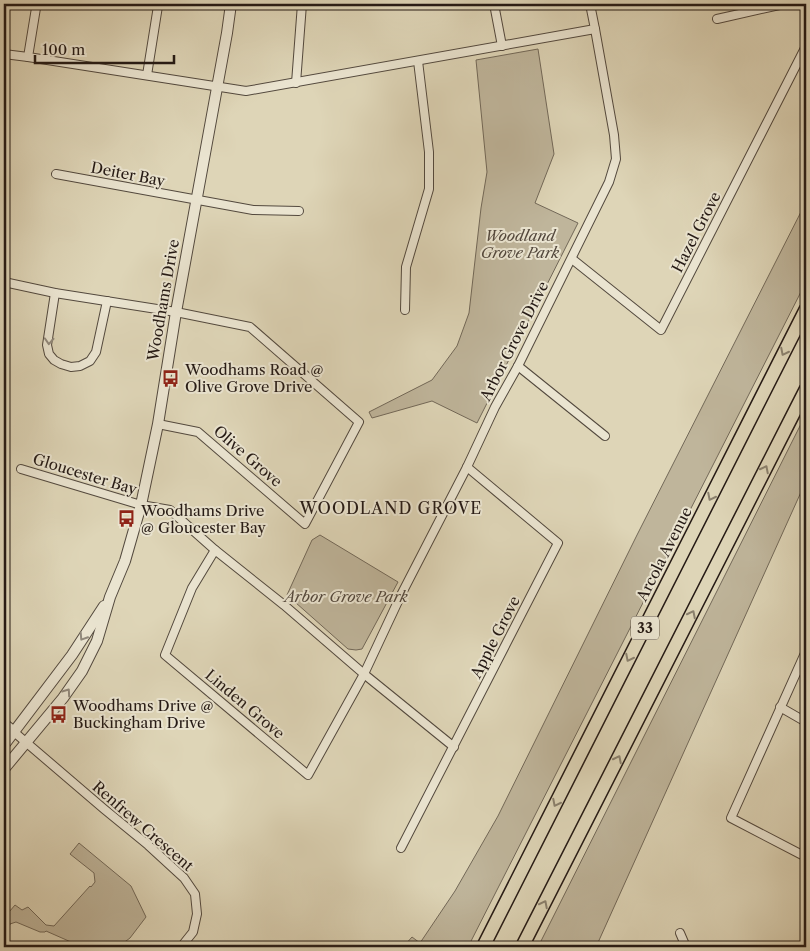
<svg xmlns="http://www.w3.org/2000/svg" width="810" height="951" font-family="'Libre Caslon Text',serif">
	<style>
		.green { fill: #bfb59b; stroke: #726858 }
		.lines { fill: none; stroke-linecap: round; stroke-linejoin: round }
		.minor-casing { stroke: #53493e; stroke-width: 10 }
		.tertiary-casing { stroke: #53493e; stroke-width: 12 }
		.primary-casing { stroke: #251a15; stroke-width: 15 }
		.minor { stroke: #eae4d0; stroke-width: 8 }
		.tertiary { stroke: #eae4d0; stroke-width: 10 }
		.primary { stroke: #ded5b7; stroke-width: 12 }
		.oneway { stroke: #91897c }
		.oneway2 { stroke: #8b816e }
		.labels { text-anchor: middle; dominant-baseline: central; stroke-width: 4; stroke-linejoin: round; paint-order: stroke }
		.shield { fill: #eae4d0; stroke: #60574d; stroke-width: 1 }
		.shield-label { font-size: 14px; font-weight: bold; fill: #251a15 }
		.street-label { font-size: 15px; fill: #251a15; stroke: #eae4d0 }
		.park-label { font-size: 15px; font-style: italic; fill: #53483d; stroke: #eae4d0 }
		.poi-label { font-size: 15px; fill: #251a15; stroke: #eae4d0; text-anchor: start }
		.neighbourhood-label { font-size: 16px; letter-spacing: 1px; fill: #251a15; stroke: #eae4d0 }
	</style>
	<rect width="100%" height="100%" fill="#ded5b7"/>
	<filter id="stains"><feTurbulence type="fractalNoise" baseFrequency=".004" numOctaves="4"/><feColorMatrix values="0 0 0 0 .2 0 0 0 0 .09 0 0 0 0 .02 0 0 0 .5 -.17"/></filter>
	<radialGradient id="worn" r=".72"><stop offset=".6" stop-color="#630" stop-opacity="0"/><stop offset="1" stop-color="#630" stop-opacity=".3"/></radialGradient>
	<g class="green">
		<path d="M538 49 554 154 535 203 578 223 477 423 432 401 372 418 369 412 432 380 457 346 469 313 481 208 487 172 476 60Z"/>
		<path d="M806 202V282L468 947H403L412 937 420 943 455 891 498 816 637 535Z"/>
		<path d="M806 414V481L596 947H538Z"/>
		<path d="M320 535 398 582 362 649 356 650 348 649 287 595 312 540Z"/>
		<path d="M79 843 131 886 146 917 130 938 118 947H78L70 944 71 942 46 931 45 932H40L16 922 10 924 4 939V918L15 905 22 910 28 907 46 925 54 926 90 886 91 887 95 882 94 873 70 854Z"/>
	</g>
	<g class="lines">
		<defs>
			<g id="minor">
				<path d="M494 4 502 46"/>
				<path d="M590 4 595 29"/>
				<path d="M717 19 784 4"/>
				<path d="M4 54 28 57 246 91 595 29 614 135 616 159 609 182 518 366 495 407 467 467 401 595 364 674 308 775 165 655 192 588 215 550"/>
				<path d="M28 57 36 8"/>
				<path d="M147 75 158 6"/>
				<path d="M296 83 302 4"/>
				<path d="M56 174 253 210 299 211"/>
				<path d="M572 259 661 330 806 46"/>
				<path d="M4 282 55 293 176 312 250 327 359 422 305 524 198 432 158 424"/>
				<path d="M55 293 47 345 49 354 54 360 61 364 71 367 80 366 90 361 96 352 107 301"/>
				<path d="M405 310 406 267 429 189V152L418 61"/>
				<path d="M518 366 605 436"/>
				<path d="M21 469 141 505 170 510 215 550 284 605 364 674 454 747"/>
				<path d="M806 651 731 818 806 857"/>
				<path d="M780 707 806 722"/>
				<path d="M14 732 104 809 148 845 184 878 195 894 197 914 193 932 181 947"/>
				<path d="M401 848 558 543 467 467"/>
				<path d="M680 933 686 947"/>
			</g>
			<g id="tertiary">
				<path d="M4 724 14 732"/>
				<path d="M4 745 72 655 104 606"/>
				<path d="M4 769 63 698 82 671 97 641 110 597 125 561 141 505 158 424 176 312 227 33 231 4"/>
			</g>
			<g id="primary">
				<path d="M483 947 806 309"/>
				<path d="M522 947 806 389"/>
			</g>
		</defs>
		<use href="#minor" class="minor-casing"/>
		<use href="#tertiary" class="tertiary-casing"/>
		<use href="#primary" class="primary-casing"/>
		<use href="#minor" class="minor"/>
		<use href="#tertiary" class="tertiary"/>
		<use href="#primary" class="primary"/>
	</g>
	<defs><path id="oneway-chevron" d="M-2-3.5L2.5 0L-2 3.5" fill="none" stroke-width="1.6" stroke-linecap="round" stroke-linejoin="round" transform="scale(1.25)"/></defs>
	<g class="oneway">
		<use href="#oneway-chevron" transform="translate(49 341) rotate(93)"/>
		<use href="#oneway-chevron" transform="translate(83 637) rotate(123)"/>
		<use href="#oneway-chevron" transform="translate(67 692) rotate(-55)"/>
	</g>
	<g class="oneway2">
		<use href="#oneway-chevron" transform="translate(784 352) rotate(117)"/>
		<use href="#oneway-chevron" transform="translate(765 469) rotate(-63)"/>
		<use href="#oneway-chevron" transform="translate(711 497) rotate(117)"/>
		<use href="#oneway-chevron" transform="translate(692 614) rotate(-63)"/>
		<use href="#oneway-chevron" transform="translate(629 658) rotate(117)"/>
		<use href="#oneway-chevron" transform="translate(618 759) rotate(-63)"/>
		<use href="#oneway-chevron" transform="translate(556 803) rotate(117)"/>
		<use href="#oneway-chevron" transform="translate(544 904) rotate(-63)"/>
	</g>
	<defs>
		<symbol id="bus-bare" viewBox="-9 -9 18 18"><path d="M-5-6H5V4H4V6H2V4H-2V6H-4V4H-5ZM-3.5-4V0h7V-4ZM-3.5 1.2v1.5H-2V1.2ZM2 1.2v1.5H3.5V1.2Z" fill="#8f2418" stroke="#eae4d0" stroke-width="2.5" paint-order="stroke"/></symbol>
	</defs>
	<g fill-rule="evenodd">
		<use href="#bus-bare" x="158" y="366" width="25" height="25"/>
		<use href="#bus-bare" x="114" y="506" width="25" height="25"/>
		<use href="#bus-bare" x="46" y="702" width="25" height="25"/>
	</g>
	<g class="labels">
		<rect class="shield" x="631" y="616.5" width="28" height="23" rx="4"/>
		<g class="shield-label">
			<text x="645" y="628">33</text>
		</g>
		<g class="street-label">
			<text transform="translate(128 174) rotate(11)">Deiter Bay</text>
			<text transform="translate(696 232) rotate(-63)">Hazel Grove</text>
			<text transform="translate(163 300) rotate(-80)">Woodhams Drive</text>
			<text transform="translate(514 341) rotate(-63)">Arbor Grove Drive</text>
			<text transform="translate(248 456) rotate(41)">Olive Grove</text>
			<text transform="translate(85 474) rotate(17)">Gloucester Bay</text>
			<text transform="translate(664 554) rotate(-63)">Arcola Avenue</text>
			<text transform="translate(495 637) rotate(-63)">Apple Grove</text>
			<text transform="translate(245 704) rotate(40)">Linden Grove</text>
			<text transform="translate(143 826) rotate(41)">Renfrew Crescent</text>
		</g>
		<g class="park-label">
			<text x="520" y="235">Woodland<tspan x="520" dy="17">Grove Park</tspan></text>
			<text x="346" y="596">Arbor Grove Park</text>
		</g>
		<g class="poi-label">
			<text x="185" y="369">Woodhams Road @<tspan x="185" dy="17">Olive Grove Drive</tspan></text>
			<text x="141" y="510">Woodhams Drive<tspan x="141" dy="17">@ Gloucester Bay</tspan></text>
			<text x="73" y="705">Woodhams Drive @<tspan x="73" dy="17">Buckingham Drive</tspan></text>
		</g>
		<g class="neighbourhood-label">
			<text x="391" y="508">WOODLAND GROVE</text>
		</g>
	</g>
	<rect width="810" height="951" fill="none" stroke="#ded5b7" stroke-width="20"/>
	<rect x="5" y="5" width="800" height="941" fill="none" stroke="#251a15" stroke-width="2.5"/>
	<rect x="10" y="10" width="790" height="931" fill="none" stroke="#251a15"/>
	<path d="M35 55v8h139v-8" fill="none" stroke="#251a15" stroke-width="2.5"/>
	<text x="42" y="55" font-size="15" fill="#251a15" stroke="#eae4d0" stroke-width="4" paint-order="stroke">100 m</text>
	<rect width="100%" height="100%" filter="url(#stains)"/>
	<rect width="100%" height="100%" fill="url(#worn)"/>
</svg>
